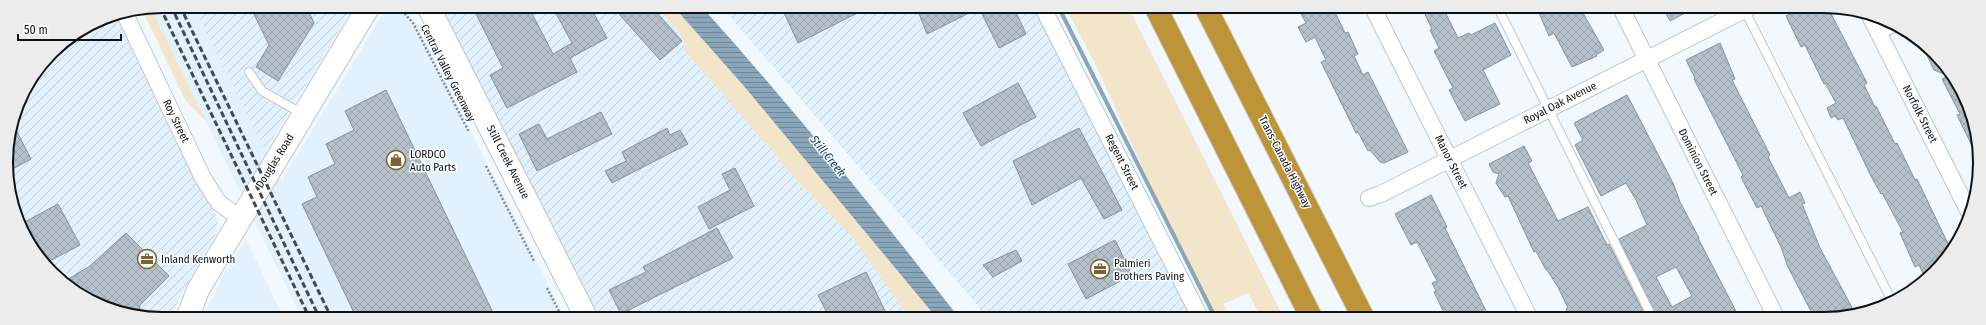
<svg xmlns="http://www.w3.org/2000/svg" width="1986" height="325" font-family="'Fira Sans Condensed',sans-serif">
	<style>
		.built { fill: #e1f1fd }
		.industrial { fill: url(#industrial-furrows) }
		.green { fill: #f2e5ca }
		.water { fill: url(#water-rules) }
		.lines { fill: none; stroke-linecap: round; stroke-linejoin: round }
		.stream { stroke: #8aa6bb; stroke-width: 4 }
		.building { fill: url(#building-cross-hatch); stroke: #85919a; fill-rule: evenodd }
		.lane-casing { stroke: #bac6cf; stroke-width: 10 }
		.street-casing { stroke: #bac6cf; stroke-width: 18 }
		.secondary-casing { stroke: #bac6cf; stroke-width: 24 }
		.highway-casing { stroke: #d4d4d5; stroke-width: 24 }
		.path { stroke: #83898d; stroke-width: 2.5; stroke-dasharray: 2 2; stroke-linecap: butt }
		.lane { stroke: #fff; stroke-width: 8 }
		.street { stroke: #fff; stroke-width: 16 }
		.secondary { stroke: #fff; stroke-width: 22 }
		.highway { stroke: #bd9538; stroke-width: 22 }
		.rail { stroke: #44494c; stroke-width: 3; stroke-dasharray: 6 3; stroke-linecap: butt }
		.labels { text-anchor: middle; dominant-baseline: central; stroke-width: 3; stroke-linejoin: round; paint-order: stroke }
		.street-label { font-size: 11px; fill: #0e1215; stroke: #fff }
		.poi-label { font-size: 11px; fill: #0e1215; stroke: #fff; text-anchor: start }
		.water-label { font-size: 12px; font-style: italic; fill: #003351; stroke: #fff }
		.rim { fill: none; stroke: #0e1215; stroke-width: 2 }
	</style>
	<defs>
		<pattern id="industrial-furrows" width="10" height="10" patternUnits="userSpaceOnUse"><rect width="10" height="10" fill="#e1f1fd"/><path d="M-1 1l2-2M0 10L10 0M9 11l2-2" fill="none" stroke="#c0ced8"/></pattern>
		<pattern id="water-rules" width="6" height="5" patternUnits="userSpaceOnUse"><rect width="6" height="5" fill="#8aa6bb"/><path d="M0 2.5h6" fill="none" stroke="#6f8697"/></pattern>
		<pattern id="building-cross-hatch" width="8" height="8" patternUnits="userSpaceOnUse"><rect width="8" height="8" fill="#b5c1ca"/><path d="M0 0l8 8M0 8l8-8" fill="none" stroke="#9aa5ad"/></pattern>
	</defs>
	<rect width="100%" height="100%" fill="#f1f8fe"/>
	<g class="built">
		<path d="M163 6H196L265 151 282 180 383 14 389 10 397 9 408 14 417 25 566 319H302L151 8Z"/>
		<path d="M246 239 284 319H202L228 267Z"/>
	</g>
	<g class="industrial">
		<path d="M194 6H354L265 151 231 83Z"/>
		<path d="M441 6H664L933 319H599Z"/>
		<path d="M721 6H1034L1192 319H985L978 306Z"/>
		<path d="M117 15 199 187 215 213 218 222 217 232 180 297 171 319H152L93 303 45 266 14 213 6 152 18 102 52 52 103 18Z"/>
	</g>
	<g class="green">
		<path d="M657 6H673L743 85 931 311 936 319H910L853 238 798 181 685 51 683 37Z"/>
		<path d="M1065 6H1128L1284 319H1262L1248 293 1224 304 1228 319H1212L1095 64Z"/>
		<path d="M151 8 206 121 186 101 142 10Z"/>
	</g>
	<path class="water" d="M673 6H701C791 106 877 212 960 319H936L931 311 743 85Z"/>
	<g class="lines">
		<path class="stream" d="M1058 6 1216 319"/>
	</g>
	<g class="building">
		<path d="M250 6H306L314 23 278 81 256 67 269 45Z"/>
		<path d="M472 6H528L553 54 572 43 552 6H590L607 38 570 58 577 72 507 108 490 75 503 68Z"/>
		<path d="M612 6H651L682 41 660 60Z"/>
		<path d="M781 6H871L798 43Z"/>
		<path d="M916 6H1013L1026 34 999 48 979 8 927 34Z"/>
		<path d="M1297 6H1332L1345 33 1348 32 1358 54 1354 56 1363 75 1368 72 1408 152 1384 163 1380 162 1370 150 1368 151 1358 132 1356 133 1321 62 1326 60 1315 37 1306 42 1298 27 1306 23Z"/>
		<path d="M1421 6H1442L1458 38 1469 33 1471 35 1495 23 1511 55 1483 70 1500 104 1465 121 1449 90 1453 88 1434 51 1439 48 1430 30 1432 29Z"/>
		<path d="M1536 6H1579L1604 50 1596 55 1597 56 1572 67 1554 33 1549 36Z"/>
		<path d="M1662 6H1698L1670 21Z"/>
		<path d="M1804 6H1827L1867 83 1864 85 1875 107 1876 106 1895 144 1897 143 1915 180 1917 179 1951 250 1934 273 1926 279 1919 265 1915 267 1900 233 1903 232 1882 193 1881 194 1871 176 1843 118 1838 120 1835 116 1831 118 1827 108 1836 103 1825 83 1824 84 1805 45 1801 47 1786 16Z"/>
		<path d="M1720 43 1735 79 1732 80 1770 155 1768 157 1789 198 1800 192 1805 203 1802 204 1820 248 1855 313 1834 319H1815L1788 267 1781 247 1761 206 1757 208 1741 177 1743 175 1694 79 1695 78 1686 60Z"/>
		<path d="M1921 43 1941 59 1972 112 1977 151 1975 152 1957 115 1960 114 1942 79 1949 76 1934 70Z"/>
		<path d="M1018 83 1036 117 981 146 963 113Z"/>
		<path d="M386 90 496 319H357L302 204 317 197 308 177 335 164 326 144 354 130 345 111Z"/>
		<path d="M1627 95 1674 185 1680 202 1699 238H1698L1740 319H1658L1619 239 1647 225 1636 200 1626 183 1601 196 1575 145 1583 140 1574 123ZM1676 267 1692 296 1672 307 1656 277Z"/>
		<path d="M601 112 612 134 537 171 519 134 539 124 547 139Z"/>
		<path d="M13 124 31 159 9 171 6 152Z"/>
		<path d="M667 128 670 135 680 130 688 144 612 183 605 171 626 161 622 152Z"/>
		<path d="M1079 128 1122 210 1104 219 1081 178 1032 205 1013 161Z"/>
		<path d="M1524 146 1532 161 1528 163 1558 221 1588 207 1607 245 1609 244 1647 319H1570L1566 309 1568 308 1558 287 1547 270H1546L1536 251 1534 252 1508 196 1505 197 1496 183 1499 174 1493 172 1489 164Z"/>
		<path d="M735 168 754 206 709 229 698 207 730 190 722 174Z"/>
		<path d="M1431 195 1447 227 1445 228 1490 319H1447L1434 292 1436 291 1432 283 1437 281 1417 242 1411 245 1395 214Z"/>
		<path d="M58 204 80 245 44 264 21 224Z"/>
		<path d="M717 228 733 258 621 314 609 290 646 272 643 267Z"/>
		<path d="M126 233 169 276 140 305 139 315 93 303 65 281 90 266Z"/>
		<path d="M1115 240 1132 275 1086 299 1068 264Z"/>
		<path d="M1016 250 1022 261 993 277 983 265Z"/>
		<path d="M866 272 889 319H830L818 295Z"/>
	</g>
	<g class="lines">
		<defs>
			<g id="lane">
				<path d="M1497 6 1653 319"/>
				<path d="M1743 7 1893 303"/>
				<path d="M1880 35 1898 26"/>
				<path d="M249 72 262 91 303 114"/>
			</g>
			<g id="street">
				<path d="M1042 6 1201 319"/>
				<path d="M1372 6 1530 319"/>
				<path d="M1620 6 1777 319"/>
				<path d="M125 14 203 178 219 203 240 218"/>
				<path d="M1870 16 1969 212"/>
				<path d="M1369 198 1381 194 1752 6"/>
			</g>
			<g id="secondary">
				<path d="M428 6 587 319"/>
				<path d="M187 319 198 290 205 278 369 6"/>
			</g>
			<g id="highway">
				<path d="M1155 6 1312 319"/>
				<path d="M1205 6 1364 319"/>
			</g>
		</defs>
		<use href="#lane" class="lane-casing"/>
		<use href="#street" class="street-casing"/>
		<use href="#secondary" class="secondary-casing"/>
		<use href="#highway" class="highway-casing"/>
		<g class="path">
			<path d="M400 6 412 12"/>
			<path d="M393 10 405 14 413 23 469 132"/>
			<path d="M486 166 534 261"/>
			<path d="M547 288 563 319"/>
		</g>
		<use href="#lane" class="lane"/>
		<use href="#street" class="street"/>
		<use href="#secondary" class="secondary"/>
		<use href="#highway" class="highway"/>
		<g class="rail">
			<path d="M171 6 320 319"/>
			<path d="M180 6 332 319"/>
			<path d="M160 7 310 319"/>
		</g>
	</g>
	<defs>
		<symbol id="shop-ring" viewBox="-11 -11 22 22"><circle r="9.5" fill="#fff" stroke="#796333" stroke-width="1.5"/><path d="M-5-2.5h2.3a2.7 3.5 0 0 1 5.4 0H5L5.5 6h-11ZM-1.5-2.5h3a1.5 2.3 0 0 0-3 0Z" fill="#796333"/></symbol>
		<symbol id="office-ring" viewBox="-11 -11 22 22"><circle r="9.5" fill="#fff" stroke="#796333" stroke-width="1.5"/><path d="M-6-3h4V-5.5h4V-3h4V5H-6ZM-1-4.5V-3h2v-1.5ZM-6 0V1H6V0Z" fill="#796333"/></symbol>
	</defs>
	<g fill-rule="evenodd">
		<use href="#shop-ring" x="385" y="149" width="22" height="22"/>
		<use href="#office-ring" x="136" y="248" width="22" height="22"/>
		<use href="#office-ring" x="1089" y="258" width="22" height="22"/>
	</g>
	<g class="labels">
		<g class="street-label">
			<text transform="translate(448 73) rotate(63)">Central Valley Greenway</text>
			<text transform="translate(1560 103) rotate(-27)">Royal Oak Avenue</text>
			<text transform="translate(1920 114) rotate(63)">Norfolk Street</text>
			<text transform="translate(176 121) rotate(64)">Roy Street</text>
			<text transform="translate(275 161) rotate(-58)">Douglas Road</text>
			<text transform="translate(508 162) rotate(63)">Still Creek Avenue</text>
			<text transform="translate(1122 162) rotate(63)">Regent Street</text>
			<text transform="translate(1285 162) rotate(63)">Trans-Canada Highway</text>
			<text transform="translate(1451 162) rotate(63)">Manor Street</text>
			<text transform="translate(1698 162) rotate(63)">Dominion Street</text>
		</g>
		<g class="poi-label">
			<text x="410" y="154">LORDCO<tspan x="410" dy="13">Auto Parts</tspan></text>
			<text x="161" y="259">Inland Kenworth</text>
			<text x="1114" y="263">Palmieri<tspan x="1114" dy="13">Brothers Paving</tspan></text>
		</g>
		<g class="water-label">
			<text transform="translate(828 156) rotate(51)">Still Creek</text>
		</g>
	</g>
	<path d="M0 0H1986V325H0ZM162 13H1824A149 149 0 0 1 1973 162V163A149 149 0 0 1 1824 312H162A149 149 0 0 1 13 163V162A149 149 0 0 1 162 13Z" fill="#ececec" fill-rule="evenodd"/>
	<path class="rim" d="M162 13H1824A149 149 0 0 1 1973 162V163A149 149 0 0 1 1824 312H162A149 149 0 0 1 13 163V162A149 149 0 0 1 162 13Z"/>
	<path d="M18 34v6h103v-6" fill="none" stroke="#0e1215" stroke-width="2"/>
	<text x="24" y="34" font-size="12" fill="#0e1215" stroke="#ffffff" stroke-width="3" paint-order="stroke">50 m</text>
</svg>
